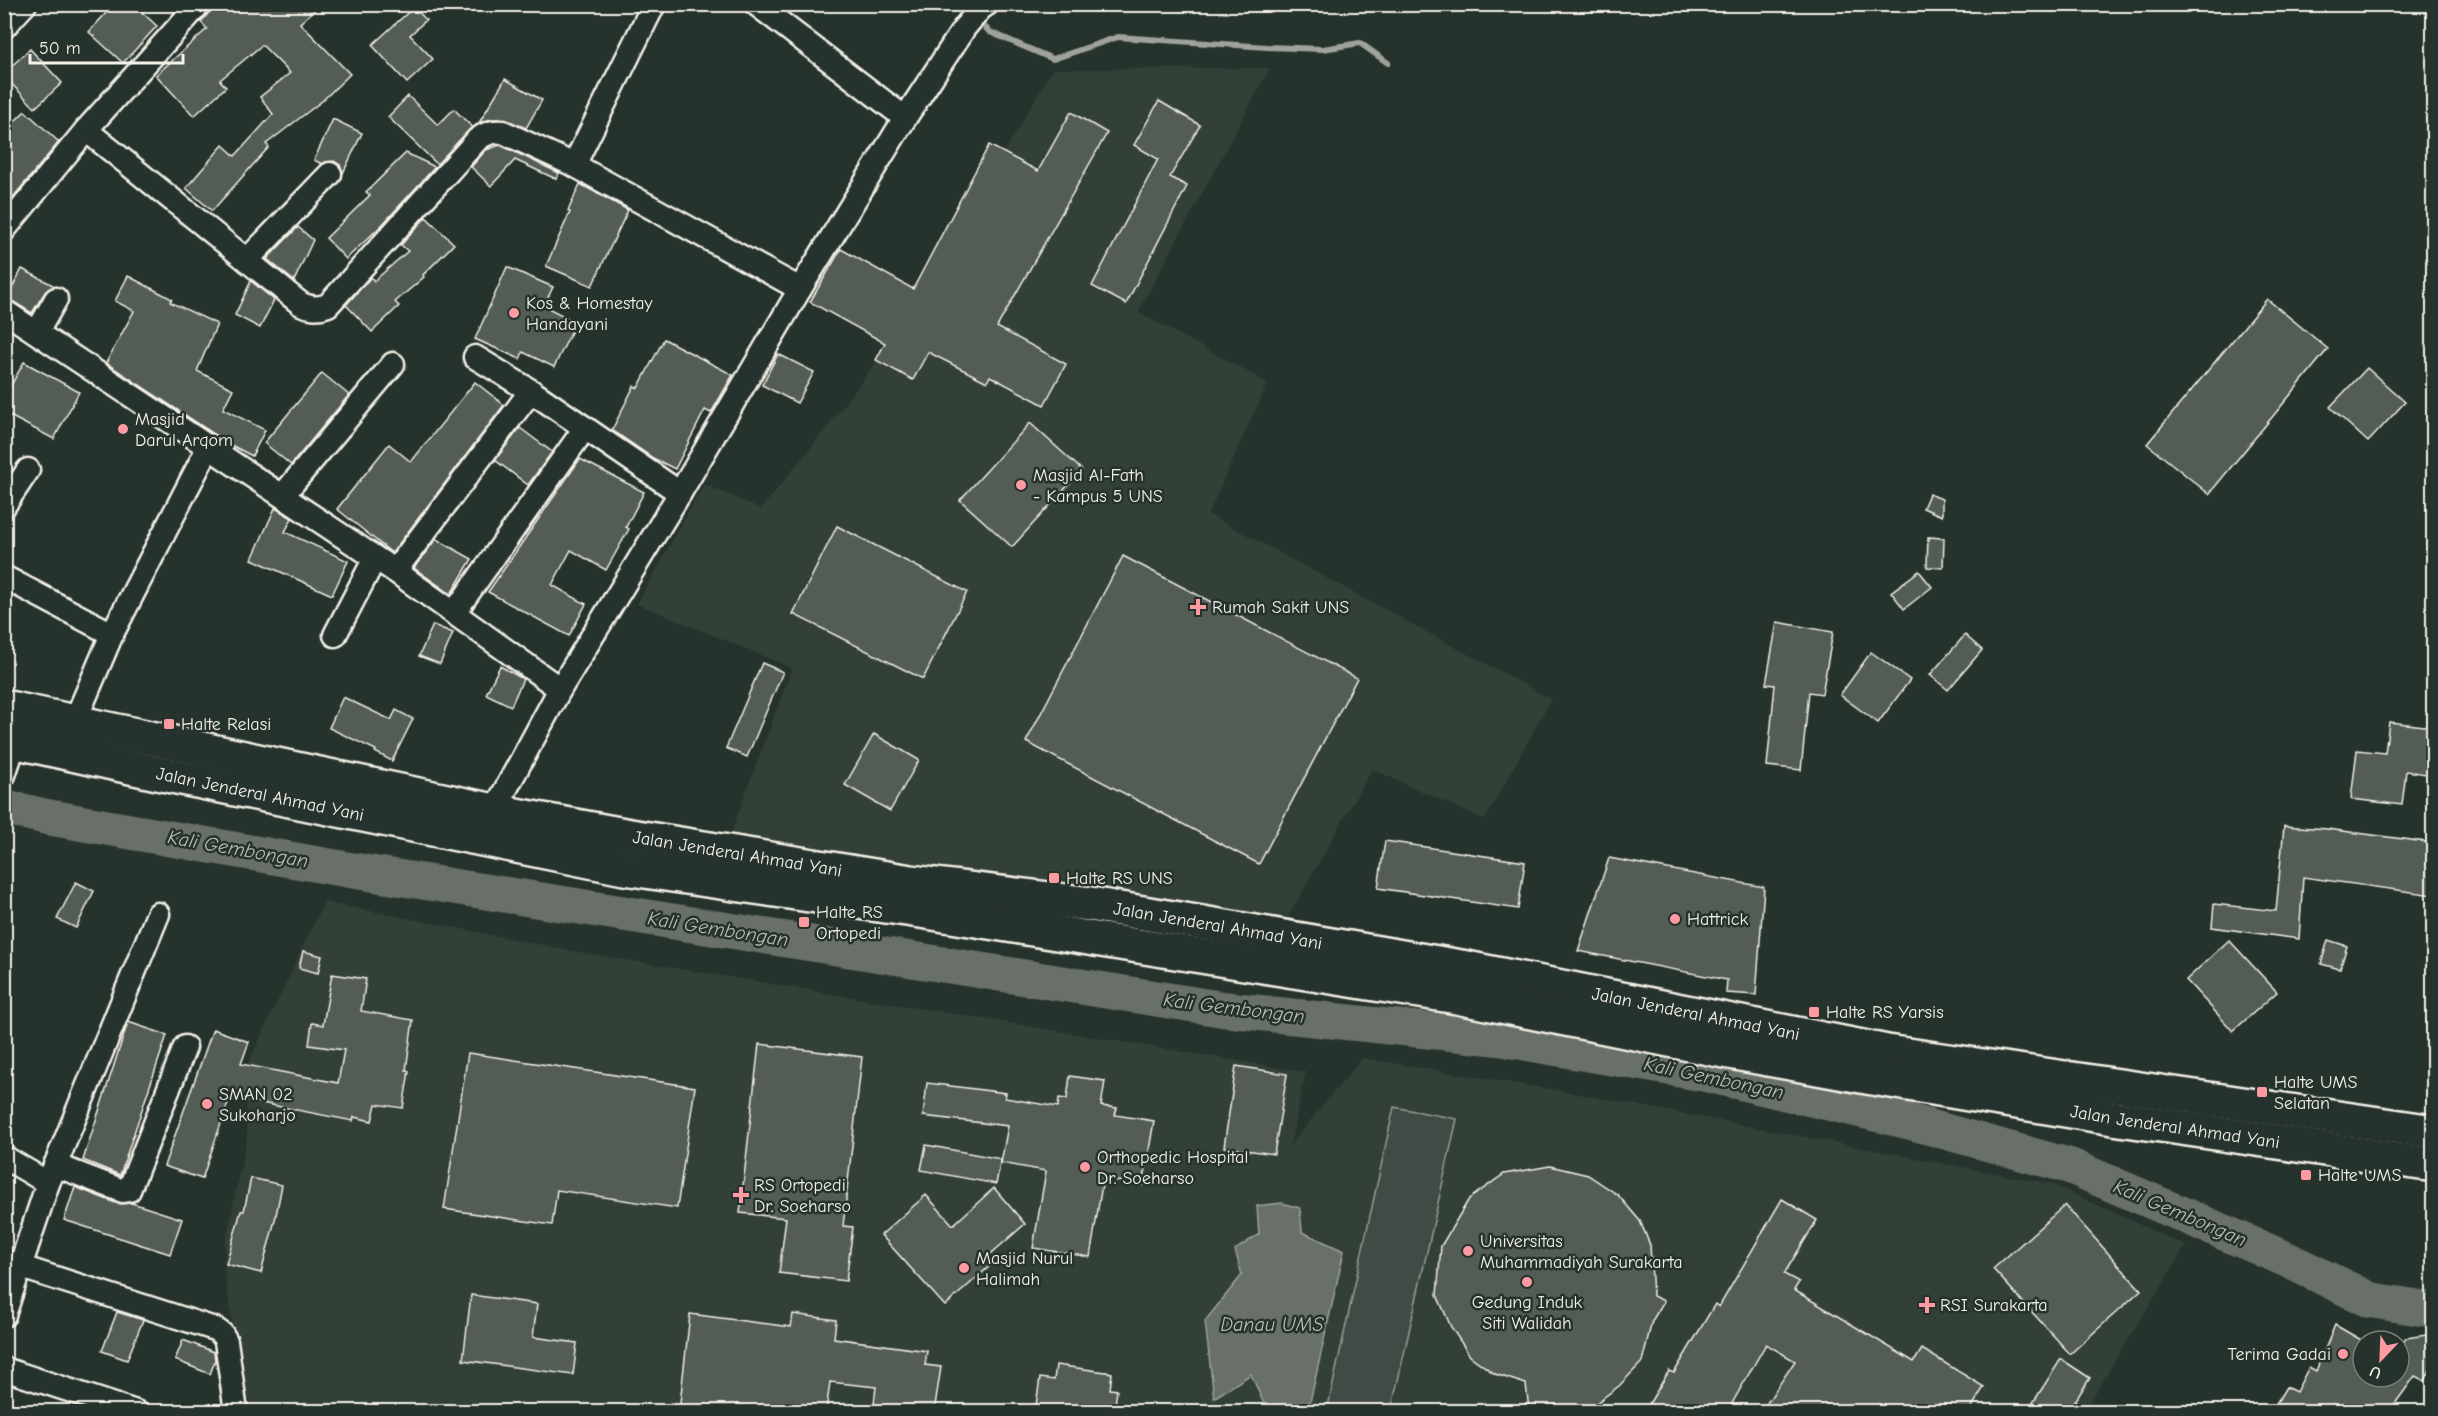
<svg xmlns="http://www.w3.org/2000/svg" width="2438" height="1416" font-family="'Comic Neue',sans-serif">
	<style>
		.built { fill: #333f39 }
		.green { fill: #414b45; stroke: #9a9e96; stroke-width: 1.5 }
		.water { fill: #676f68; stroke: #9fa39b; stroke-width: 1.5 }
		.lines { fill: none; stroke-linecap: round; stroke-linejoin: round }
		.stream { stroke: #9fa39b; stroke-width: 6 }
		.river { stroke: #676f68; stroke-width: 36 }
		.building { fill: #525c55; stroke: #f4f1e8; stroke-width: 1.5 }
		.minor-casing { stroke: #f4f1e8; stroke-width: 27 }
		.highway-casing { stroke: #f4f1e8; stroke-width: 38 }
		.minor { stroke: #26332d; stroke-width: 22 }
		.highway { stroke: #26332d; stroke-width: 33 }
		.poi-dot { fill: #ff9aa2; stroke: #26332d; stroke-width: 2 }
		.labels { text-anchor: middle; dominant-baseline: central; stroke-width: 5; stroke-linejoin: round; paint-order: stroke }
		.poi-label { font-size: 18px; fill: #f4f1e8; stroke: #26332d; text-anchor: start }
		.street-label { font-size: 18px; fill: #f4f1e8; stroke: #26332d }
		.water-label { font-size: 20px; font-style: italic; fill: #bcbdb5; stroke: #26332d }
	</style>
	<rect width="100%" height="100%" fill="#26332d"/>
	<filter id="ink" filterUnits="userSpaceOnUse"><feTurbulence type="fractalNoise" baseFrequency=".0167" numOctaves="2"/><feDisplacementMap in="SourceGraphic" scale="12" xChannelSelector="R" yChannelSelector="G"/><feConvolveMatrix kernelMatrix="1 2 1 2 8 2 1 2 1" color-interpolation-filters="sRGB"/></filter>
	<g filter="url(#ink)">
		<g class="built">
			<path d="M1270 68 1138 312 1268 383 1208 514 1551 699 1485 820 1372 769 1288 917 726 846 792 668 637 604 704 484 761 509 822 434 893 340 1053 69Z"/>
			<path d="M324 902 584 953 1306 1072 1290 1145 1362 1058 1579 1094 2052 1184 2186 1246 2084 1411H246L224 1270 225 1245 247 1137 246 1068Z"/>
		</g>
		<path class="green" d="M1394 1107 1457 1119 1391 1411H1327Z"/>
		<path class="water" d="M1282 1203 1300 1208 1302 1232 1344 1251 1308 1411H1267L1251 1374 1214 1398 1205 1321 1242 1275 1235 1250 1259 1234 1257 1206Z"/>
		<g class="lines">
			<g class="stream">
				<path d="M961 4 970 13"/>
				<path d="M977 20 990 32 1053 59 1118 37 1267 47 1323 49 1360 43 1388 63"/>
			</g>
			<path class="river" d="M4 807 47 817 350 870 1222 1009 1499 1038 1706 1074 1907 1121 2070 1166 2288 1260 2370 1300 2434 1310"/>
		</g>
		<g class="building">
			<path d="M114 4H133L157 26 123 63 89 32Z"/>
			<path d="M216 4H321L300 23 350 74 322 101 266 144 269 147 212 211 186 188 223 145 235 156 273 114 260 97 290 73 262 45 220 80 226 87 194 116 156 75 207 29 201 22Z"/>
			<path d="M414 7 426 20 410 35 433 59 407 83 372 45Z"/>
			<path d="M30 49 62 83 35 108 4 76V73Z"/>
			<path d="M505 79 542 100 526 128 504 119H491L479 123Z"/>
			<path d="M408 96 438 125 454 109 472 127 437 164 388 117Z"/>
			<path d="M1159 101 1200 125 1170 177 1187 186 1126 304 1092 286 1158 159 1134 145Z"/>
			<path d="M25 111 59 142 4 208V132Z"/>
			<path d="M1071 112 1107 133 997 327 1066 364 1044 405 990 376 987 382 928 352 913 380 876 360 885 343 810 302 841 249 913 289 989 145 1038 171Z"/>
			<path d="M333 119 362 133 343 173 340 165 334 161 322 164 314 160Z"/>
			<path d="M500 145 559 173 556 179 515 160 491 186 471 167 486 150Z"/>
			<path d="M406 153 435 167 381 226 346 259 326 238 370 195 366 192Z"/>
			<path d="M580 184 628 210 592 286 546 266 570 212 568 211Z"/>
			<path d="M426 217 454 244 423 275 424 277 395 302 399 306 372 332 346 305 371 277 374 281 408 251 401 245Z"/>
			<path d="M298 227 313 240 294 281 267 259Z"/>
			<path d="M507 267 553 287 544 306 576 322 554 367 523 352 520 359 475 339Z"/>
			<path d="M22 269 55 286 45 292 32 313 7 298Z"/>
			<path d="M128 276 172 299 170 302 217 324 197 371 233 389 223 409 265 430 252 456 229 444 106 363 134 311 115 301Z"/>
			<path d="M251 281 274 300 260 328 235 315Z"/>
			<path d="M2267 299 2328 349 2209 494 2147 444Z"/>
			<path d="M664 339 733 375 711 413 705 410 675 469 653 458 612 430 634 386 638 388Z"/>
			<path d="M778 354 814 372 797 403 762 385Z"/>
			<path d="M24 362 79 392 54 439 4 413V398Z"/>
			<path d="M2367 368 2405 402 2368 442 2330 407Z"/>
			<path d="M322 373 349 395 291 465 264 443Z"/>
			<path d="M475 382 504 405 392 553 337 509 389 444 411 462Z"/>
			<path d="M1030 423 1082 470 1012 547 960 500Z"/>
			<path d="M520 428 552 452 528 485 495 460Z"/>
			<path d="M580 459 644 492 626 527 629 529 606 570 571 550 552 585 586 604 569 636 488 592Z"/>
			<path d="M1929 494 1942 499V516L1923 508Z"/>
			<path d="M275 508 292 518 285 532 348 561 332 595 252 559Z"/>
			<path d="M837 526 967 592 923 679 793 614Z"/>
			<path d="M1928 537 1944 538 1943 568 1927 567Z"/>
			<path d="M436 539 472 559 451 594 414 568Z"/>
			<path d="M1123 556 1357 678 1259 864 1026 742Z"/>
			<path d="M1919 571 1932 587 1904 609 1891 592Z"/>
			<path d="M1777 622 1833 632 1822 694 1809 692 1801 770 1767 766 1775 685 1766 684Z"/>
			<path d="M433 625 453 633 440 664 419 656Z"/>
			<path d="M1965 635 1982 650 1948 690 1930 675Z"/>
			<path d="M1871 652 1910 680 1878 723 1840 695Z"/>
			<path d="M762 663 783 672 747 757 726 748Z"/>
			<path d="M500 666 523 679 511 706 486 694Z"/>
			<path d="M343 697 391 720 396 710 413 719 392 761 375 752 376 750 329 728Z"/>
			<path d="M2389 722 2433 727V775L2406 771 2402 805 2351 799 2357 750 2385 753Z"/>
			<path d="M874 734 919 760 890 811 845 785Z"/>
			<path d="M2284 826 2327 829 2433 843V895L2303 877 2299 939 2212 927 2214 904 2276 911Z"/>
			<path d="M1385 841 1525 862 1518 909 1378 888Z"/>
			<path d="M1609 858 1764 887 1756 995 1726 993 1727 980 1578 951Z"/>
			<path d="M76 882 94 891 76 928 57 919Z"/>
			<path d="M2229 940 2277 992 2233 1031 2186 980Z"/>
			<path d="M2328 940 2347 946 2340 969 2321 964Z"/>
			<path d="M303 951 322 956 318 973 299 968Z"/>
			<path d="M332 974 366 979 361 1011 413 1020 406 1070 409 1071 403 1108 376 1104 372 1121 354 1117 353 1121 230 1097 202 1179 164 1166 213 1029 249 1042 241 1064 338 1083 344 1050 309 1045 312 1023 323 1025Z"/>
			<path d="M128 1022 167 1035 120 1175 83 1160Z"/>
			<path d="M759 1044 862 1057 843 1226 853 1227 846 1281 779 1273 786 1218 740 1213Z"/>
			<path d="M468 1053 695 1087 677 1208 557 1190 552 1225 444 1209Z"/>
			<path d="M1236 1066 1287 1074 1274 1154 1224 1147Z"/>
			<path d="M1070 1076 1105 1081 1101 1106 1117 1108 1115 1115 1154 1121 1143 1185 1103 1179 1090 1257 1033 1248 1046 1171 1001 1163 1008 1126 923 1116 927 1083 1006 1093 1005 1098 1058 1107 1059 1098 1067 1099Z"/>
			<path d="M926 1145 1001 1159 996 1184 921 1170Z"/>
			<path d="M1550 1166 1588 1175 1618 1195 1640 1221 1650 1245 1653 1296 1664 1301 1652 1321 1642 1362 1619 1386 1588 1409 1529 1410 1526 1384 1495 1374 1470 1356 1451 1327 1437 1295 1441 1246 1469 1199 1504 1174Z"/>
			<path d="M251 1178 282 1185 275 1220 261 1273 226 1264 241 1211H244Z"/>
			<path d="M75 1187 118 1204 132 1203 182 1219 170 1254 64 1220Z"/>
			<path d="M994 1188 1025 1224 985 1259 991 1265 945 1306 881 1235 926 1195 953 1225Z"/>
			<path d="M1782 1199 1817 1220 1784 1274 1799 1282 1794 1290 1914 1362 1922 1349 1984 1387 1969 1412H1761L1795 1361 1766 1344 1727 1412H1644L1669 1371 1674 1373 1715 1304 1719 1307Z"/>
			<path d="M2065 1205 2141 1290 2070 1354 1993 1269Z"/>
			<path d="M471 1295 537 1304 533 1337 577 1343 573 1375 463 1360Z"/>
			<path d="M117 1312 143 1320 127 1360 102 1351Z"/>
			<path d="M690 1314 791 1327 793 1314 836 1320 834 1338 927 1351 925 1365 941 1367 934 1412H873L876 1387 830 1382 826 1412H679Z"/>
			<path d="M2335 1325 2363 1341V1377H2399V1351L2406 1338 2433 1334V1363L2425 1381 2415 1376 2389 1412H2271L2286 1387 2296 1392 2309 1367 2316 1371Z"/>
			<path d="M183 1340 214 1352 215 1361 210 1374 175 1360Z"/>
			<path d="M2061 1359 2090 1378 2068 1412H2027Z"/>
			<path d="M1056 1365 1112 1373 1110 1389 1117 1390 1114 1412H1035L1040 1378 1054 1380Z"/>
		</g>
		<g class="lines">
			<defs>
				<g id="minor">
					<path d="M756 4 905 118"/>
					<path d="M4 27 25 4"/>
					<path d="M86 130 301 304C311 308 318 309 328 305L477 140C486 133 492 131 503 132L574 165 800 289"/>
					<path d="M574 165 654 4"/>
					<path d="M4 230 86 130 199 4"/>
					<path d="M247 260 330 174"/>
					<path d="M4 311 395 571 560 689"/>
					<path d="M37 332 56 299"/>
					<path d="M475 357 531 391 680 493"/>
					<path d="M283 495 393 364"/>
					<path d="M4 506 28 470"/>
					<path d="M395 571 531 391"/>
					<path d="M4 577 112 634"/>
					<path d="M454 613 585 428"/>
					<path d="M335 635 375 558"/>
					<path d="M69 735 112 634 208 448"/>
					<path d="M4 775 20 727"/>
					<path d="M490 823 494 811 560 689 680 493 800 289 905 118 965 27 981 8 987 4"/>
					<path d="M4 1157 48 1183"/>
					<path d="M55 1165 123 1191 129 1190 185 1047"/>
					<path d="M21 1267 215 1329 222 1334 226 1341 236 1412"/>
					<path d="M4 1315 48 1183 158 914"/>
					<path d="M4 1369 136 1412"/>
				</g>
				<g id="highway">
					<path id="s1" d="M4 707 494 811 630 836 911 882 1090 904 1361 950 1461 967 1887 1052 2434 1132"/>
					<path id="s2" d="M4 739 157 773 624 868 920 911 1457 997 1719 1050 1867 1077 2113 1118 2434 1165"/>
				</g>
			</defs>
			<use href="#minor" class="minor-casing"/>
			<use href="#highway" class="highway-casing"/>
			<use href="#minor" class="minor"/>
			<use href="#highway" class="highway"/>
		</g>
	</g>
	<g class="poi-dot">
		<circle cx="514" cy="313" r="6"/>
		<circle cx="123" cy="429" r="6"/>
		<circle cx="1021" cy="485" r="6"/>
		<path d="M1195 598h6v6h6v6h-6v6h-6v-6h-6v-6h6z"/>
		<rect x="163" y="718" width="12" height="12" rx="3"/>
		<rect x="1048" y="872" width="12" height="12" rx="3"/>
		<circle cx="1675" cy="919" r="6"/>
		<rect x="798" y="916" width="12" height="12" rx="3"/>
		<rect x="1808" y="1006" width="12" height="12" rx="3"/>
		<rect x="2256" y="1086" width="12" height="12" rx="3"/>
		<circle cx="207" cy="1104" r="6"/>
		<circle cx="1085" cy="1167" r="6"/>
		<rect x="2300" y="1169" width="12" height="12" rx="3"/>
		<path d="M738 1186h6v6h6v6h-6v6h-6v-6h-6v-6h6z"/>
		<circle cx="1468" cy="1251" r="6"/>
		<circle cx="964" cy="1268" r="6"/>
		<circle cx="1527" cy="1282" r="6"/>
		<path d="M1924 1296h6v6h6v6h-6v6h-6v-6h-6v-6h6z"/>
		<circle cx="2343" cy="1354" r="6"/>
	</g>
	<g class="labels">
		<g class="poi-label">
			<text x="526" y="303">Kos &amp; Homestay<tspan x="526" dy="21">Handayani</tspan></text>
			<text x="135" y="419">Masjid<tspan x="135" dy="21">Darul Arqom</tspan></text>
			<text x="1033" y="475">Masjid Al-Fath<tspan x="1033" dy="21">- Kampus 5 UNS</tspan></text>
			<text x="1212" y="607">Rumah Sakit UNS</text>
			<text x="181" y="724">Halte Relasi</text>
			<text x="1066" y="878">Halte RS UNS</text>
			<text x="816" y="912">Halte RS<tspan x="816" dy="21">Ortopedi</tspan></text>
			<text x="1687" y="919">Hattrick</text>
			<text x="1826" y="1012">Halte RS Yarsis</text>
			<text x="2274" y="1082">Halte UMS<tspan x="2274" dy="21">Selatan</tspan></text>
			<text x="219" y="1094">SMAN 02<tspan x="219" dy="21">Sukoharjo</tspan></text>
			<text x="1097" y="1157">Orthopedic Hospital<tspan x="1097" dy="21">Dr. Soeharso</tspan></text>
			<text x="2318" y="1175">Halte UMS</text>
			<text x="754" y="1185">RS Ortopedi<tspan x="754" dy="21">Dr. Soeharso</tspan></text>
			<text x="1480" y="1241">Universitas<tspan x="1480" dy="21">Muhammadiyah Surakarta</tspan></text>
			<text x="976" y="1258">Masjid Nurul<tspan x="976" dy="21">Halimah</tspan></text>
			<text x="1527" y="1302" text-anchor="middle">Gedung Induk<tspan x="1527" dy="21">Siti Walidah</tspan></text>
			<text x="1940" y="1305">RSI Surakarta</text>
			<text x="2331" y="1354" text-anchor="end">Terima Gadai</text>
		</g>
		<g class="street-label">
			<text stroke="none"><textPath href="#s2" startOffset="262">Jalan Jenderal Ahmad Yani</textPath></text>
			<text stroke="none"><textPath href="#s1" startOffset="748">Jalan Jenderal Ahmad Yani</textPath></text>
			<text stroke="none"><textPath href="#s1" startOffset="1234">Jalan Jenderal Ahmad Yani</textPath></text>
			<text stroke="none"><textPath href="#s1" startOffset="1720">Jalan Jenderal Ahmad Yani</textPath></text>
			<text stroke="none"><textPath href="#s2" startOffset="2206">Jalan Jenderal Ahmad Yani</textPath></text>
		</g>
		<g class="water-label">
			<text transform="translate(238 849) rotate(10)">Kali Gembongan</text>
			<text transform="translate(718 929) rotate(9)">Kali Gembongan</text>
			<text transform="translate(1234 1008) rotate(7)">Kali Gembongan</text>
			<text transform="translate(1714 1078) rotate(12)">Kali Gembongan</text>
			<text transform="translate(2180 1213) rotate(23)">Kali Gembongan</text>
			<text x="1272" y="1324">Danau UMS</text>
		</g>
	</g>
	<rect width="2438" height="1416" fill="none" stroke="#26332d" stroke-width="24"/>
	<rect x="12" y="12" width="2414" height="1392" fill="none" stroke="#f4f1e8" stroke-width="2" filter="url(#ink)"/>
	<g transform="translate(2381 1359) rotate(203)"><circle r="28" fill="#26332d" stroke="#787f78" stroke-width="1.5"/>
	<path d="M0-4.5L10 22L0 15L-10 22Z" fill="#ff9aa2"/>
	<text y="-9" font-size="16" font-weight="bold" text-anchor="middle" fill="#f4f1e8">U</text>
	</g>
	<path d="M30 54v9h153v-9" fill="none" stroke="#f4f1e8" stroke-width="3"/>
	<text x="39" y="54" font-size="18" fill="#f4f1e8" stroke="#26332d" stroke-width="4.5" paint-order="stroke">50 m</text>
</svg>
